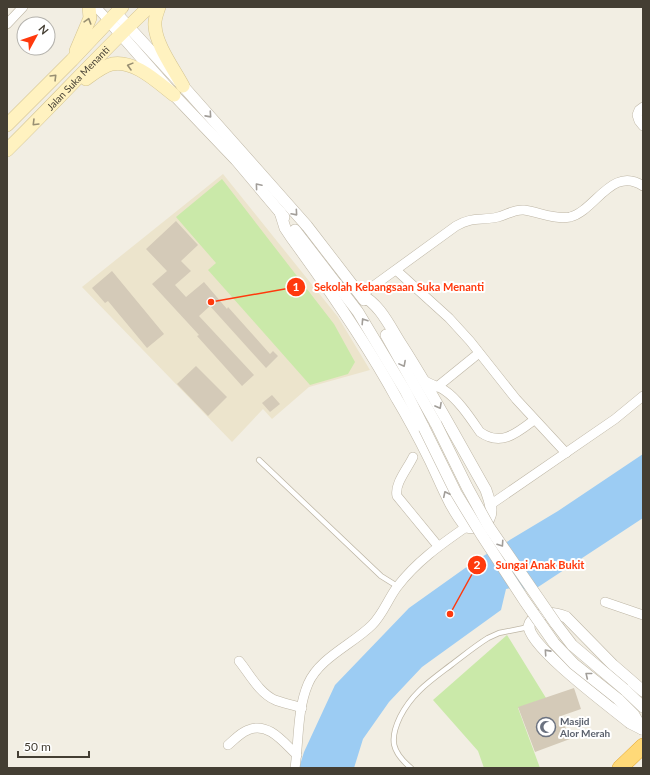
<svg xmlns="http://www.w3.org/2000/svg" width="650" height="775" font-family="Lato,sans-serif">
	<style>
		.education { fill: #ece4cc }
		.green { fill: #cae9a9 }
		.water { fill: #9cccf3 }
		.building { fill: #d4cab8 }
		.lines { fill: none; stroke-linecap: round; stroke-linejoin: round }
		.service-casing { stroke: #beb6a5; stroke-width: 6 }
		.minor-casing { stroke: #beb6a5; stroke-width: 10 }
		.tertiary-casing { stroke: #beb6a5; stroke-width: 12 }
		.secondary-casing { stroke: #d4c490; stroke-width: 14 }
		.trunk-casing { stroke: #e3a52c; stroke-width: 16 }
		.service { stroke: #fff; stroke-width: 4.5 }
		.minor { stroke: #fff; stroke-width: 9 }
		.tertiary { stroke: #fff; stroke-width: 11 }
		.secondary { stroke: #fff2c0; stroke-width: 13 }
		.trunk { stroke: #ffd978; stroke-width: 15 }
		.tertiary-bridge-casing { stroke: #beb6a5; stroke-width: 12; stroke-linecap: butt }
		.tertiary-bridge { stroke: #fff; stroke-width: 11 }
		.oneway { stroke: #988f72 }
		.oneway2 { stroke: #a29e99 }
		.labels { text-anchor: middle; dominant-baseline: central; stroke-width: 4; stroke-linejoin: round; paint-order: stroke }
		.street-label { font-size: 10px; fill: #443e33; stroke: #fff }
		.worship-label { font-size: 10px; font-weight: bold; fill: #5b616d; stroke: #fff; text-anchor: start }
		.leader { fill: none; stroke: #ff390d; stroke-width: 1.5 }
		.callout-dot { fill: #ff390d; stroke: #fff; stroke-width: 1.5 }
		.mark-label { font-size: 12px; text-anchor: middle; font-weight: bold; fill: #fff }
		.callout-label { font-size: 11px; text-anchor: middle; font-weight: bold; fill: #ff390d; stroke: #fff; stroke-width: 4; stroke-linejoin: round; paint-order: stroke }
	</style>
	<rect width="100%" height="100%" fill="#f2eee3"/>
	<path class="education" d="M223 174 338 317 370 370 309 387 272 419 263 409 232 442 82 287Z"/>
	<g class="green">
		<path d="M222 179 334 324 355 362 348 374 310 385 208 270 216 263 176 217Z"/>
		<path d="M507 635 546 698 518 708 540 768H484L478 751 433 700Z"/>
	</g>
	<path class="water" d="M643 454V518L529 593 520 586 506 589 501 610 422 667 389 702 363 739 354 768H299L304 752 335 685 409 608 475 561 558 511Z"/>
	<g class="building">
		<path d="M176 221 198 245 181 261 191 271 175 285 186 297 204 282 227 309 228 307 270 354 273 351 278 356 266 368 210 306 199 316 254 375 242 386 197 336 199 335 152 284 167 271 146 249Z"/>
		<path d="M112 271 164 334 147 348 108 301 105 303 92 288Z"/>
		<path d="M196 366 227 397 208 416 177 384Z"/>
		<path d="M272 395 280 404 270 412 262 403Z"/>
		<path d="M574 688 581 709 561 716 570 739 535 752 518 707Z"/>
	</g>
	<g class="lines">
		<defs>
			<g id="service">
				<path d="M259 460 381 576 397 586"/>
				<path d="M411 768C392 752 389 740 400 717 412 693 430 681 451 665 463 656 475 646 488 638L499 633 529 627"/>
			</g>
			<g id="minor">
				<path d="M96 7 109 21"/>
				<path d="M7 24 23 7"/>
				<path d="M643 107 639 110 637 115 639 121 643 126"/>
				<path d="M396 270 449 318 470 341 516 399 566 453"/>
				<path d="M361 295 456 226C473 216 481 221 498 217 507 215 514 209 524 210 539 212 555 220 570 217 595 211 612 165 643 186"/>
				<path d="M424 380C431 385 438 386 444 390 458 399 471 419 480 432 501 447 517 433 534 420"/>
				<path d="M437 387 479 353"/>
				<path d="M413 457C408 468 394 484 397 496L438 546"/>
				<path d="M490 505 615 419 643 396"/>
				<path d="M605 602 643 615"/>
				<path d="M239 661C249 673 259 693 275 700 283 703 293 705 302 708"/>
				<path d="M228 745C234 740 240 733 248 730 268 721 284 743 297 755"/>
				<path d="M295 768C299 740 297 710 308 684 319 658 353 644 372 625 383 614 388 599 397 587 416 562 440 545 466 527"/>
			</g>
			<g id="tertiary">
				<path d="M116 13 183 86 307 226 364 300"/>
				<path d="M109 21 174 95 236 160 284 217"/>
				<path d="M280 212 285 228 291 237C329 289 366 342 397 399 409 419 420 440 430 460 441 483 450 508 466 527 478 530 491 524 491 510 491 503 488 497 486 490 458 441 432 392 401 344 390 327 380 304 361 295"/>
				<path d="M295 230 358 312 406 392 424 428"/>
				<path d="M386 335 436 424"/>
				<path d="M624 689 643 707"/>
				<path d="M618 699 634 715 642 729"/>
				<path d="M642 729 630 723C613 709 528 646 529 626 530 620 537 616 542 614 551 612 558 614 566 617L613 665 643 691"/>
			</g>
			<g id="secondary">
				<path d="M159 7C157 13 154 20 155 26 156 45 174 69 183 86"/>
				<path d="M76 51 90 18 89 7"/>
				<path d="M86 79C93 74 103 66 112 64 135 60 157 82 174 95"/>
				<path d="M7 125 72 60 122 7"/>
				<path id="s1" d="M7 150C55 103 100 53 149 7"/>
			</g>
			<path id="trunk" d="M620 768 643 746"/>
		</defs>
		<use href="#service" class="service-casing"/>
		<use href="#minor" class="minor-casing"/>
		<use href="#tertiary" class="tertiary-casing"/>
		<use href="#secondary" class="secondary-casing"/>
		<use href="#trunk" class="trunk-casing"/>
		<use href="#service" class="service"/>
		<use href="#minor" class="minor"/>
		<use href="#tertiary" class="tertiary"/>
		<use href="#secondary" class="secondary"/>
		<use href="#trunk" class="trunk"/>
		<defs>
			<g id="tertiary-bridge">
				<path d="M436 424 467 487 489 527 556 624 572 645 624 689"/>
				<path d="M424 428 456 493 481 534 524 600 554 643 574 664 618 699"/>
			</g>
		</defs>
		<use href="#tertiary-bridge" class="tertiary-bridge-casing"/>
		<use href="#tertiary-bridge" class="tertiary-bridge"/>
	</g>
	<defs><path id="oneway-chevron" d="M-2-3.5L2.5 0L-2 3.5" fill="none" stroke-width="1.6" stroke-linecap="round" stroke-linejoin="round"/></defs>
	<g class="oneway">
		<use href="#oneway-chevron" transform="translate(88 21) rotate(-73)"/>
		<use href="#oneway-chevron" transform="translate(130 66) rotate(-165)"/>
		<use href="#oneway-chevron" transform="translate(54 77) rotate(-45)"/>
		<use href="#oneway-chevron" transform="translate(35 123) rotate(135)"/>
	</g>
	<g class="oneway2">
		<use href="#oneway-chevron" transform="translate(209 115) rotate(48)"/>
		<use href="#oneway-chevron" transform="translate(258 186) rotate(-130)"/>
		<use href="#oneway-chevron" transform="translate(295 213) rotate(49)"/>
		<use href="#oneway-chevron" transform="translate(364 321) rotate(-123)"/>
		<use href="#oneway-chevron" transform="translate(403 364) rotate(62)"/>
		<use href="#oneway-chevron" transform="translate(439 406) rotate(61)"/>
		<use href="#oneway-chevron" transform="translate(446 494) rotate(-116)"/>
		<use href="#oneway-chevron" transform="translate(501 544) rotate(56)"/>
		<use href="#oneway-chevron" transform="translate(547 652) rotate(-132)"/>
		<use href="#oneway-chevron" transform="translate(588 675) rotate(-141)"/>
	</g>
	<defs>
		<symbol id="mosque-ring" viewBox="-11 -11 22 22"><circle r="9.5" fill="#fff" stroke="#6b7280" stroke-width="1.5"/><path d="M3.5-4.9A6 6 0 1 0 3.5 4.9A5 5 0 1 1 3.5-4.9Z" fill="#6b7280"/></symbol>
	</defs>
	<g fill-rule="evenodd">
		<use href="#mosque-ring" x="535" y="716" width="22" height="22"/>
	</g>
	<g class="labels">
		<g class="street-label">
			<text stroke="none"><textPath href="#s1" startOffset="101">Jalan Suka Menanti</textPath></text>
		</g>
		<g class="worship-label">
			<text x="560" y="721">Masjid<tspan x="560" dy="12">Alor Merah</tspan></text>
		</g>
	</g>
	<path class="leader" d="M211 302L296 287M450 614L477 565"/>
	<g class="callout-dot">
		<circle cx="211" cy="302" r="4"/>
		<circle cx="450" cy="614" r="4"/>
		<circle cx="296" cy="287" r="10"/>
		<circle cx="477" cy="565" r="10"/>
	</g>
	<g class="mark-label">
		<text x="296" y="291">1</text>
		<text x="477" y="569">2</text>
	</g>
	<g class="callout-label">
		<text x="399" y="291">Sekolah Kebangsaan Suka Menanti</text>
		<text x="540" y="569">Sungai Anak Bukit</text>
	</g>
	<rect width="650" height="775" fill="none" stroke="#443e33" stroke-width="16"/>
	<g transform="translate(36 36) rotate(50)"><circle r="19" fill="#ffffff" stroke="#b4b2ad"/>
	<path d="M0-3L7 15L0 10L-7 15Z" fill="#ff390d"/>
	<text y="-6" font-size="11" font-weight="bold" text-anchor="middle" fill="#443e33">N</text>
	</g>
	<path d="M18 751v6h71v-6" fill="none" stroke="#443e33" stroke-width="2"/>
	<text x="24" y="751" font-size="12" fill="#443e33" stroke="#ffffff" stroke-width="3" paint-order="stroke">50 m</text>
</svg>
